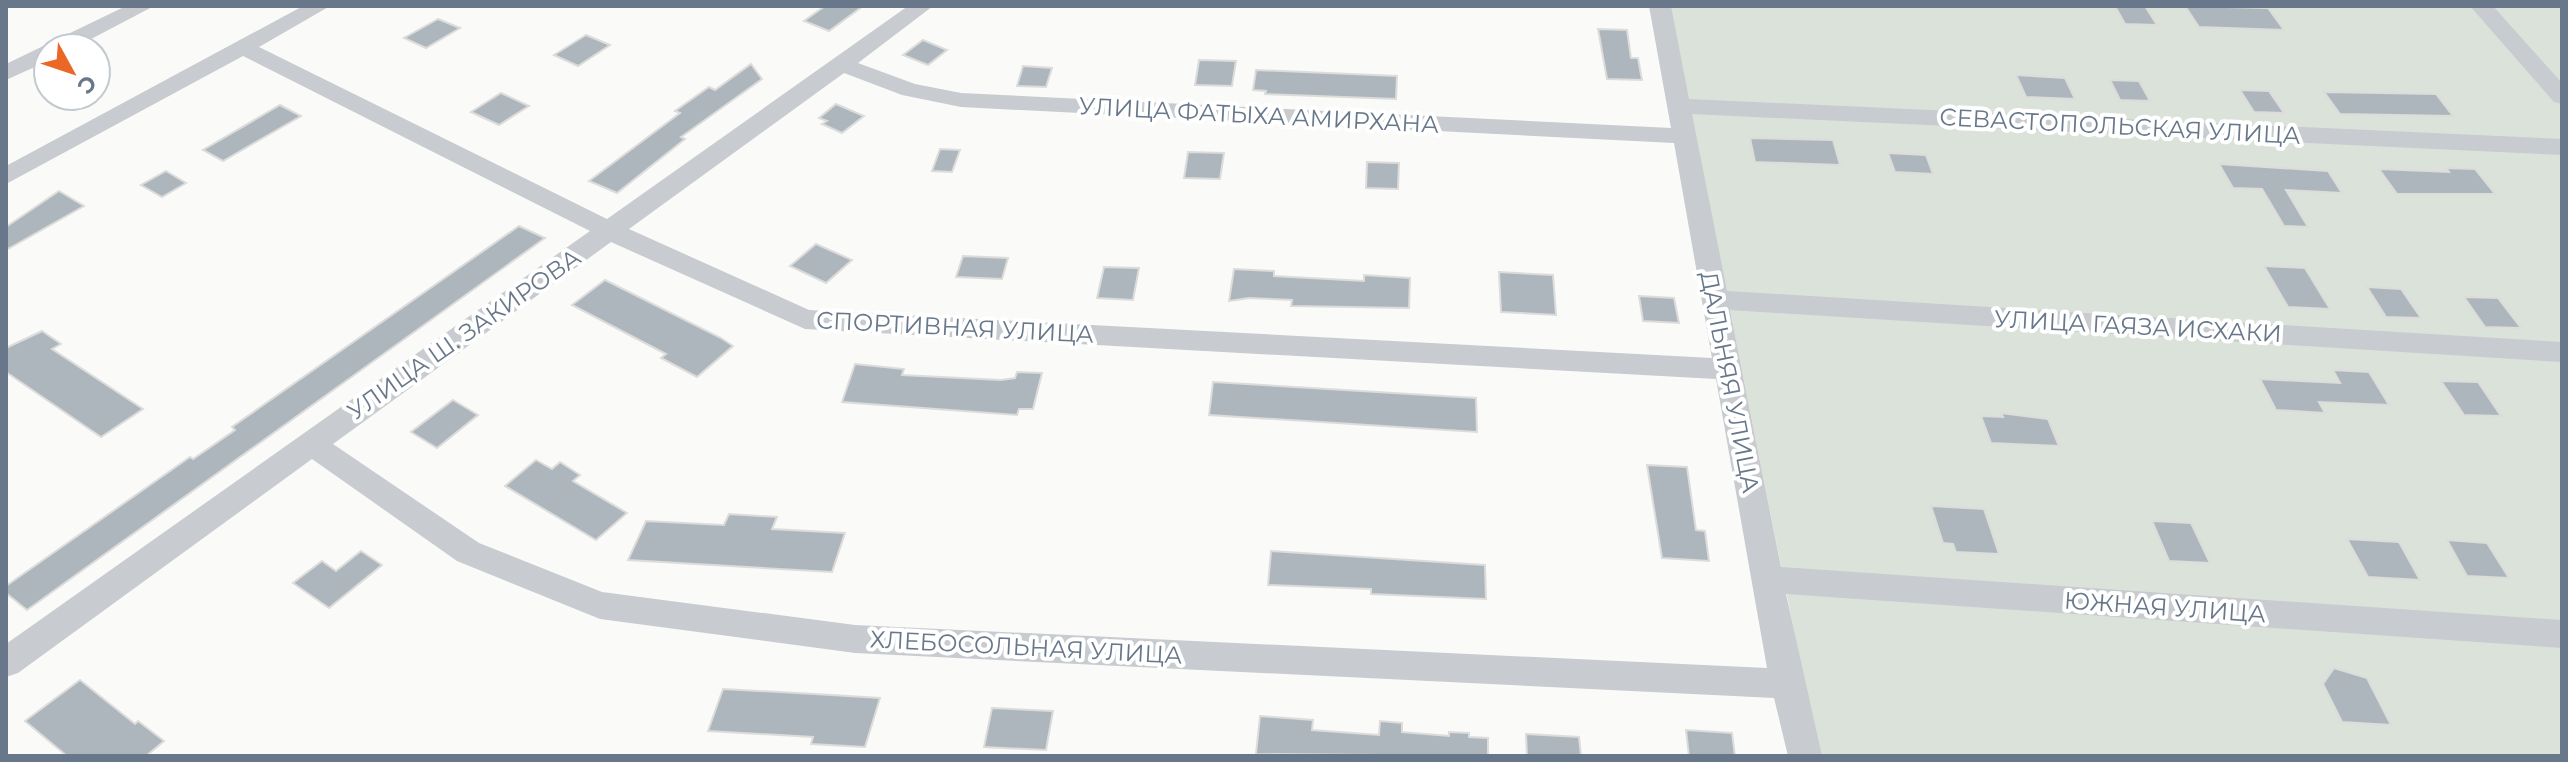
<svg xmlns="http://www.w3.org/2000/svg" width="2568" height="762" font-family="Montserrat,sans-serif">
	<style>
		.green { fill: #dbe2d9 }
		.building { fill: #aeb6bd; stroke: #dcdcda; stroke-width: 2 }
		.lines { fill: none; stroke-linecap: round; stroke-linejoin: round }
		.minor { fill: #c8cbcf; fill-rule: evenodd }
		.labels { text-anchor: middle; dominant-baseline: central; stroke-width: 8; stroke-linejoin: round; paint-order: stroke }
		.street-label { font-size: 24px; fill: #68788a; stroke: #fff }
	</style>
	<rect width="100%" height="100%" fill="#fafaf8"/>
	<path class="green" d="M1664 6H2562V756H1819L1684 80Z"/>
	<g class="building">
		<path d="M825 6H863L829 31 804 21Z"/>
		<path d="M2115 6H2145L2157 25 2125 24Z"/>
		<path d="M2185 6 2268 8 2284 30 2199 27Z"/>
		<path d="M438 19 460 28 426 48 404 38Z"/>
		<path d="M1598 29 1627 30 1631 58H1638L1642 80 1607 79Z"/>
		<path d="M586 35 610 45 578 66 554 55Z"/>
		<path d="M923 40 947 50 928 65 903 55Z"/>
		<path d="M1199 60 1236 61 1232 86 1195 85Z"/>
		<path d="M751 64 762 79 681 137 685 139 617 193 589 181 680 113 675 111 709 87 715 90Z"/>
		<path d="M1023 66 1052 68 1046 87 1017 86Z"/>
		<path d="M1256 70 1397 76 1396 99 1265 94 1266 91 1253 90Z"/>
		<path d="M2016 75 2065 78 2075 99 2026 97Z"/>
		<path d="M2110 80 2139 81 2150 101 2120 100Z"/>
		<path d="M2240 90 2269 91 2284 113 2254 112Z"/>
		<path d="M2324 92 2436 94 2453 116 2340 114Z"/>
		<path d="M501 93 529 106 499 125 471 112Z"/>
		<path d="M836 104 864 116 842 133 822 124 827 121 819 118Z"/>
		<path d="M280 105 301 116 223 161 203 150Z"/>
		<path d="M1750 138 1833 140 1840 165 1755 162Z"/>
		<path d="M940 149 960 150 952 172 932 171Z"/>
		<path d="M1188 152 1224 153 1220 179 1184 178Z"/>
		<path d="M1888 153 1926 155 1933 174 1895 172Z"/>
		<path d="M1367 162 1399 163 1398 189 1366 188Z"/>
		<path d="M2219 164 2328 171 2342 193 2286 190 2308 227 2284 226 2262 189 2233 188Z"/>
		<path d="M2446 168 2475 169 2495 194H2397L2379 169 2449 172Z"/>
		<path d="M166 171 186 183 162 197 141 185Z"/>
		<path d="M59 191 84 206 6 250V227Z"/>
		<path d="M519 226 545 238 27 610 6 593V586L190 457 193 459 235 430 232 427Z"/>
		<path d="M816 244 852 260 826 283 790 266Z"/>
		<path d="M963 256 1008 258 1002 279 956 277Z"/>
		<path d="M2264 266 2305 268 2330 309 2288 307Z"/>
		<path d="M1104 267 1139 268 1133 300 1097 298Z"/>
		<path d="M1234 269 1274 271V276L1364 281V275L1410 278 1409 308 1291 306 1292 300 1249 298 1229 301Z"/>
		<path d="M1499 272 1553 275 1556 315 1501 312Z"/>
		<path d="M605 280 721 338 733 346 697 377 661 358 666 354 572 305Z"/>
		<path d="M2367 287 2401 289 2421 318 2386 317Z"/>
		<path d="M1639 296 1674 298 1679 323 1643 321Z"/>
		<path d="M2464 297 2498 298 2521 328 2485 327Z"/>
		<path d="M42 331 61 344 52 349 143 409 101 437 6 372V348Z"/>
		<path d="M855 364 904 369 902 375 1001 380 1015 378 1017 372 1042 373 1033 409H1019L1017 415 842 402Z"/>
		<path d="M2333 370 2369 372 2389 405 2319 402 2325 413 2276 410 2260 379 2340 383Z"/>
		<path d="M2441 381 2478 382 2501 416 2464 415Z"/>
		<path d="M1213 382 1476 398 1477 432 1209 415Z"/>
		<path d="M453 400 478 415 437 448 411 432Z"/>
		<path d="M2001 413 2048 419 2059 446 1991 443 1981 416 2003 417Z"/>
		<path d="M536 460 552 469 560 462 580 475 573 481 627 513 596 540 505 486Z"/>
		<path d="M1647 465 1687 467 1696 530 1705 531 1709 561 1662 558Z"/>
		<path d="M1931 506 1984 509 1999 554 1956 552 1953 544 1943 543Z"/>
		<path d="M729 514 777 517 772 529 845 533 832 572 628 560 646 521 724 525Z"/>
		<path d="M2152 521 2191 523 2210 563 2169 561Z"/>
		<path d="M2347 539 2399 542 2420 580 2368 577Z"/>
		<path d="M2447 540 2487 543 2509 578 2467 576Z"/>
		<path d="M361 551 382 565 329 608 293 583 322 561 336 571Z"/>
		<path d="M1271 551 1485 565 1486 599 1371 594V589L1268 585Z"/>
		<path d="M2334 668 2367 678 2391 725 2342 722 2323 684Z"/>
		<path d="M80 680 135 724 138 721 164 741 146 756H67L25 721Z"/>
		<path d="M723 689 815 694 880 698 865 747 811 744 813 737 708 731Z"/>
		<path d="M992 708 1053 711 1046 750 984 747Z"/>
		<path d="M1260 716 1313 720 1312 730 1379 735 1380 721 1402 723V732L1449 736V732L1469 733V737L1488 738V756L1256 754Z"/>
		<path d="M1686 730 1732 733 1735 756H1689Z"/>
		<path d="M1526 734 1579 737 1581 756H1527Z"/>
	</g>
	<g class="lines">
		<g class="minor">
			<path d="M126 6H154L74 48H48V61L6 80V64Z"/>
			<path d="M303 6H330L259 47 607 219 908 6H933L858 63 915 84 961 93 1671 128 1649 6H1671L1689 99 2562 139V155L1692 114 1727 291 2562 342V362L1730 310 1781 567 2562 620V648L1786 594 1822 756H1788L1774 698 855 653 600 619 457 561 312 459 18 673 6 677V644L590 231 243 56 6 184V166ZM844 73 902 95 961 107 1674 143 1712 358 809 310 629 229ZM611 242 805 329 1716 379 1767 668 855 625 602 592 479 543 333 444Z"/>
			<path d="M2470 6H2493L2562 83V104L2554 102Z"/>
		</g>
	</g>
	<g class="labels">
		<g class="street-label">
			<text transform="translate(1259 115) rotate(3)">УЛИЦА ФАТЫХА АМИРХАНА</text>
			<text transform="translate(2120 126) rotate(3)">СЕВАСТОПОЛЬСКАЯ УЛИЦА</text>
			<text transform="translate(2138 326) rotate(3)">УЛИЦА ГАЯЗА ИСХАКИ</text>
			<text transform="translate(955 327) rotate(3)">СПОРТИВНАЯ УЛИЦА</text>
			<text transform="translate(464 334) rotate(-35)">УЛИЦА Ш. ЗАКИРОВА</text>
			<text transform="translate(1730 382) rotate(79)">ДАЛЬНЯЯ УЛИЦА</text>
			<text transform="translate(2165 607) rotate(4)">ЮЖНАЯ УЛИЦА</text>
			<text transform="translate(1026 647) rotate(3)">ХЛЕБОСОЛЬНАЯ УЛИЦА</text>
		</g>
	</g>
	<rect width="2568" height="762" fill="none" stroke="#68788a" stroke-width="16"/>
	<g transform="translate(72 72) rotate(130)"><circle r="38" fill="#ffffff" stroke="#c3c9d0" stroke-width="2"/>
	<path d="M0-6L14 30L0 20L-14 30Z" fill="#eb6726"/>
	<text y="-12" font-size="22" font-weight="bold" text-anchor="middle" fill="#68788a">С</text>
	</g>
</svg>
